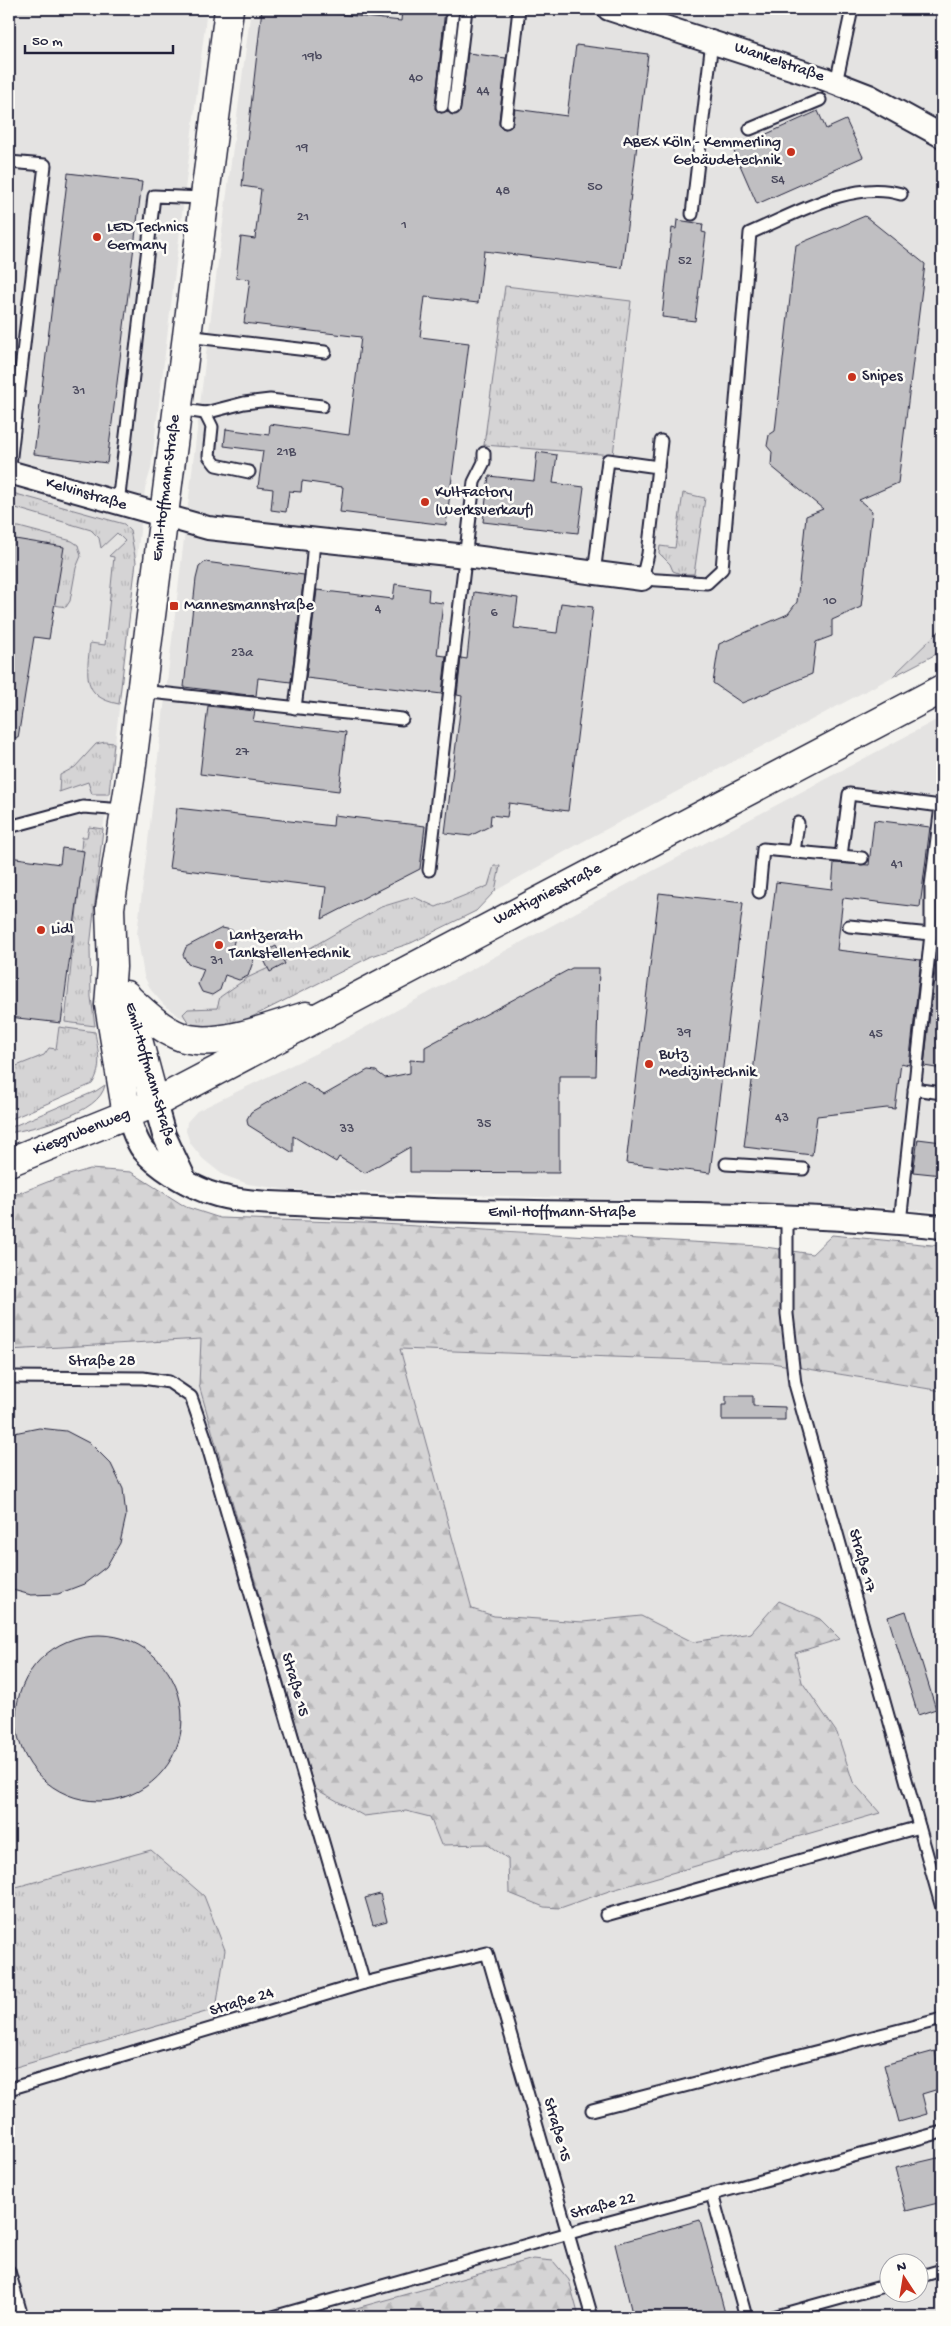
<svg xmlns="http://www.w3.org/2000/svg" width="951" height="2326" font-family="'Gochi Hand',sans-serif">
	<style>
		.built { fill: #e4e3e2; fill-rule: evenodd }
		.grass { fill: url(#grass-tufts); stroke: #7c7b88 }
		.forest { fill: url(#forest-firs); stroke: #7c7b88 }
		.building { fill: #c0bfc2; stroke: #22223b }
		.lines { fill: none; stroke-linecap: round; stroke-linejoin: round }
		.service-casing { stroke: #22223b; stroke-width: 15 }
		.minor-casing { stroke: #22223b; stroke-width: 26 }
		.tertiary-casing { stroke: #22223b; stroke-width: 31 }
		.secondary-casing { stroke: #22223b; stroke-width: 31 }
		.service { stroke: #fdfcf7; stroke-width: 11 }
		.minor { stroke: #fdfcf7; stroke-width: 22 }
		.tertiary { stroke: #fdfcf7; stroke-width: 28 }
		.secondary { stroke: #fdfcf7; stroke-width: 28 }
		.poi-dot { fill: #c8321e; stroke: #fdfcf7; stroke-width: 2 }
		.labels { text-anchor: middle; dominant-baseline: central; stroke-width: 5; stroke-linejoin: round; paint-order: stroke }
		.number-label { font-size: 14px; fill: #4a495d }
		.street-label { font-size: 16px; fill: #22223b; stroke: #fdfcf7 }
		.poi-label { font-size: 16px; fill: #22223b; stroke: #fdfcf7; text-anchor: start }
	</style>
	<defs>
		<pattern id="grass-tufts" width="24" height="20" patternUnits="userSpaceOnUse" patternTransform="scale(1.25)"><rect width="24" height="20" fill="#d5d4d5"/><path d="M3 7l-1-3M5 7V3M7 7l1-3M15 17l-1-3M17 17v-4M19 17l1-3" fill="none" stroke="#b7b6b8"/></pattern>
		<pattern id="forest-firs" width="22" height="20" patternUnits="userSpaceOnUse" patternTransform="scale(1.25)"><rect width="22" height="20" fill="#d5d4d5"/><path d="M5 1l3.5 6h-7zM16 11l3.5 6h-7z" fill="#b7b6b8"/></pattern>
	</defs>
	<rect width="100%" height="100%" fill="#f4f3ef"/>
	<filter id="ink" filterUnits="userSpaceOnUse"><feTurbulence type="fractalNoise" baseFrequency=".02" numOctaves="2"/><feDisplacementMap in="SourceGraphic" scale="10" xChannelSelector="R" yChannelSelector="G"/><feConvolveMatrix kernelMatrix="1 2 1 2 8 2 1 2 1" color-interpolation-filters="sRGB"/></filter>
	<g filter="url(#ink)">
		<g class="built">
			<path d="M9 9H207L151 469 145 489 109 794 103 828 90 948 91 997 100 1068 92 1084 9 1109Z"/>
			<path d="M251 9H942V629L892 677 584 841 495 891 199 1023 180 1017 164 1005 151 990 144 976 137 934 206 354Z"/>
			<path d="M942 717V1212L866 1206 288 1190 248 1184 223 1175 203 1159 190 1143 186 1131 187 1122 197 1111 335 1044 615 891Z"/>
			<path d="M201 1339 772 1363 942 1391V2317H9V1350ZM888 2264H918V2294H888Z"/>
		</g>
		<g class="grass">
			<path d="M505 286 631 301 613 455 484 445Z"/>
			<path d="M9 492 124 524 130 530 136 562 119 704C81 697 87 674 90 643L105 645 114 557 109 556 125 541 117 533 101 548 99 538 91 530 9 506Z"/>
			<path d="M683 493 705 498 694 574H681L673 571 670 564 659 553 660 546 675 548Z"/>
			<path d="M9 527H19L72 541 78 545 81 556 76 568 70 601 66 607 54 605 9 539V543Z"/>
			<path d="M942 629V651L892 677 938 632Z"/>
			<path d="M105 742 114 743 109 794H92L88 782 59 792 60 775 75 767 96 744Z"/>
			<path d="M89 827 103 829 90 948 91 997 95 1026 65 1022 83 851 81 850 82 837H87Z"/>
			<path d="M494 866H500L495 891 476 911 411 943 372 956 236 1025 208 1029 190 1025 183 1014 188 1009 217 1008 220 997 247 978 305 951 381 907 414 897 436 907 488 886Z"/>
			<path d="M59 1027 95 1032C98 1050 103 1068 92 1084L9 1120V1069L44 1055 49 1048 56 1049Z"/>
			<path d="M105 1085C100 1114 34 1128 9 1133V1128L96 1091Z"/>
			<path d="M151 1850 204 1896 225 1950 216 2009 9 2069V1889Z"/>
		</g>
		<g class="forest">
			<path d="M90 1169 131 1172 186 1207 220 1218 365 1223 759 1246 812 1254 832 1235 942 1246V1391L772 1363 400 1349 472 1609 494 1616 583 1622 641 1616 693 1642 751 1633 779 1601 820 1619 840 1639 795 1653 802 1682 837 1733 853 1782 880 1813 609 1891 560 1908 544 1907 509 1893 508 1859 487 1844 441 1845 430 1817 406 1811 364 1816 314 1788 199 1385 201 1339 9 1350V1197L55 1179Z"/>
			<path d="M533 2259 553 2261 569 2280 579 2317H324Z"/>
		</g>
		<g class="building">
			<path d="M262 9H293L401 21 402 9H445L435 109 441 113 447 111 454 115 460 112 468 53 506 58 499 121V125L505 129 512 126 515 109 567 116 576 45 648 54 622 268 484 251 478 303 425 297 420 337 469 343 446 525 340 512 343 487 302 481 301 492 289 491 286 512 271 510 273 489 258 487 263 451 224 446 226 429 269 435 270 424 349 435 361 337 244 323 250 279 236 278 241 237 255 239 261 189 242 186Z"/>
			<path d="M818 111 826 129 846 120 863 157 757 204 733 149Z"/>
			<path d="M68 173 142 182 107 463 34 454Z"/>
			<path d="M865 216 925 264 898 483 859 500 872 511 861 607 832 620V636L816 642 812 674 742 703 713 683 719 644 788 614 797 602 806 516 823 509 771 466 772 452 767 446 769 435 775 431 796 245Z"/>
			<path d="M677 220 703 224 702 232 706 233 695 321 662 317 672 228 676 229Z"/>
			<path d="M537 452 557 455 553 483 584 487 578 533 483 522 489 476 534 481Z"/>
			<path d="M9 538 64 547 49 639 34 637 18 738 9 737Z"/>
			<path d="M205 562 304 575 291 682 258 678 256 696 184 687 196 579 199 567Z"/>
			<path d="M395 584 429 589 428 601 443 603 437 655 446 656 442 694 306 678 317 590 393 599Z"/>
			<path d="M474 592 518 598 514 628 557 633 561 603 593 607 568 811 509 803 507 817 491 815 490 826 470 836 445 833 462 696 457 695 461 658 467 659Z"/>
			<path d="M208 706 255 711 253 721 346 732 339 791 200 774Z"/>
			<path d="M177 808 333 826 334 815 425 826 420 869 322 919 326 887 169 868Z"/>
			<path d="M874 820 930 827 920 907 843 898 837 950 921 960 909 1065 901 1063 895 1109 887 1108 817 1116 812 1155 744 1147 776 882 832 889 834 863 869 865Z"/>
			<path d="M62 848 84 851 61 1023 9 1017V857L60 864Z"/>
			<path d="M659 893 743 903 710 1173 626 1163Z"/>
			<path d="M222 928 232 930 235 937 231 954 254 959 248 976 239 980 225 975 220 990 212 995 202 992 198 984 204 969 188 964 183 955 186 947Z"/>
			<path d="M276 946 285 964 270 972 261 954Z"/>
			<path d="M936 962 942 963V1069L924 1066Z"/>
			<path d="M572 968H599L596 1076H559V1173L410 1172V1147L365 1173 339 1157 336 1162 293 1136V1153L248 1125 247 1119 251 1112 303 1082 324 1095 368 1070 376 1071 385 1078 410 1073V1060L425 1061V1047Z"/>
			<path d="M918 1139 942 1142V1175L913 1172Z"/>
			<path d="M726 1396H753V1406L785 1407V1420H722V1405H726Z"/>
			<path d="M39 1428 66 1431 91 1444 111 1464 123 1489 126 1516 120 1543 106 1567 84 1584 58 1594 31 1595 9 1589V1434Z"/>
			<path d="M906 1611 936 1709 918 1715 888 1617Z"/>
			<circle cx="99" cy="1718" r="83"/>
			<path d="M380 1894 387 1921 373 1925 365 1898Z"/>
			<path d="M935 2051 942 2088 922 2094 927 2114 899 2122 884 2065Z"/>
			<path d="M942 2157V2202L906 2211 895 2168Z"/>
			<path d="M700 2220 726 2317H633L615 2244Z"/>
		</g>
		<g class="lines">
			<defs>
				<g id="service">
					<path d="M836 83 852 9"/>
					<path d="M442 106 453 9"/>
					<path d="M454 108 466 9"/>
					<path d="M506 122 519 9"/>
					<path d="M750 129 820 100"/>
					<path d="M9 162 45 165 9 473"/>
					<path d="M692 214 712 41"/>
					<path d="M186 336 325 352"/>
					<path d="M177 409 205 413 244 403 270 400 322 406"/>
					<path d="M205 413 212 427 209 456 216 465 249 472"/>
					<path d="M661 441 648 554 642 579 707 583 722 569 750 233C795 214 853 179 901 194"/>
					<path d="M118 504 154 196 203 198"/>
					<path d="M594 574 608 460 658 467"/>
					<path d="M141 691 402 719"/>
					<path d="M295 708 311 577 314 540"/>
					<path d="M9 827 83 807 124 810"/>
					<path d="M794 852 798 823"/>
					<path d="M841 856 849 794 941 806 931 886V934L900 1223"/>
					<path d="M429 870 474 482 484 462V453"/>
					<path d="M759 892 763 849 862 858"/>
					<path d="M849 926 931 934"/>
					<path d="M914 1089 942 1093"/>
					<path d="M726 1164 803 1169"/>
					<path d="M787 1216V1314L795 1384 942 1908"/>
					<path d="M9 1377 143 1378 169 1382 191 1397 205 1437 364 1983"/>
					<path d="M606 1915 919 1827"/>
					<path d="M9 2089 364 1983 487 1953 592 2317"/>
					<path d="M592 2110 942 2019"/>
					<path d="M712 2194 746 2317"/>
					<path d="M9 2271 22 2317"/>
					<path d="M918 2277 942 2270"/>
					<path d="M273 2317 569 2233 942 2132"/>
					<path d="M773 2317 888 2285"/>
				</g>
				<g id="minor">
					<path d="M609 9 825 79 869 96 942 136"/>
					<path d="M9 472 208 528 466 556 642 579"/>
					<path d="M155 1103 164 1135 186 1182"/>
					<path d="M127 1115C132 1125 135 1140 143 1150 158 1168 185 1183 207 1192 235 1202 266 1203 296 1204 331 1206 367 1208 403 1209 582 1216 763 1208 942 1227"/>
				</g>
				<g id="tertiary">
					<path d="M126 995 155 1103"/>
					<path d="M128 998C145 1013 165 1034 189 1039 224 1046 272 1026 306 1016"/>
					<path d="M127 1115 109 1005 112 967 110 908 130 779 229 9"/>
				</g>
				<path id="secondary" d="M9 1162 155 1103 942 689"/>
			</defs>
			<use href="#service" class="service-casing"/>
			<use href="#minor" class="minor-casing"/>
			<use href="#tertiary" class="tertiary-casing"/>
			<use href="#secondary" class="secondary-casing"/>
			<use href="#service" class="service"/>
			<use href="#minor" class="minor"/>
			<use href="#tertiary" class="tertiary"/>
			<use href="#secondary" class="secondary"/>
		</g>
	</g>
	<g class="poi-dot">
		<circle cx="791" cy="152" r="5"/>
		<circle cx="97" cy="237" r="5"/>
		<circle cx="852" cy="377" r="5"/>
		<circle cx="425" cy="502" r="5"/>
		<rect x="169" y="601" width="10" height="10" rx="2.5"/>
		<circle cx="41" cy="930" r="5"/>
		<circle cx="219" cy="945" r="5"/>
		<circle cx="649" cy="1064" r="5"/>
	</g>
	<g class="labels">
		<g class="number-label">
			<text x="312" y="57">19b</text>
			<text x="416" y="78">40</text>
			<text x="483" y="91">44</text>
			<text x="302" y="148">19</text>
			<text x="778" y="180">54</text>
			<text x="595" y="187">50</text>
			<text x="503" y="191">48</text>
			<text x="303" y="217">21</text>
			<text x="404" y="225">1</text>
			<text x="685" y="261">52</text>
			<text x="79" y="391">31</text>
			<text x="286" y="452">21B</text>
			<text x="830" y="601">10</text>
			<text x="378" y="609">4</text>
			<text x="494" y="613">6</text>
			<text x="242" y="653">23a</text>
			<text x="242" y="752">27</text>
			<text x="897" y="864">41</text>
			<text x="217" y="961">31</text>
			<text x="684" y="1033">39</text>
			<text x="876" y="1034">45</text>
			<text x="782" y="1118">43</text>
			<text x="484" y="1124">35</text>
			<text x="347" y="1129">33</text>
		</g>
		<g class="street-label">
			<text transform="translate(779 63) rotate(19)">Wankelstraße</text>
			<text transform="translate(167 488) rotate(-83)">Emil-Hoffmann-Straße</text>
			<text transform="translate(86 495) rotate(16)">Kelvinstraße</text>
			<text transform="translate(548 895) rotate(-27)">Wattigniesstraße</text>
			<text transform="translate(149 1074) rotate(74)">Emil-Hoffmann-Straße</text>
			<text transform="translate(82 1133) rotate(-22)">Kiesgrubenweg</text>
			<text x="562" y="1213">Emil-Hoffmann-Straße</text>
			<text x="102" y="1362">Straße 28</text>
			<text transform="translate(861 1561) rotate(74)">Straße 17</text>
			<text transform="translate(294 1685) rotate(74)">Straße 15</text>
			<text transform="translate(242 2003) rotate(-17)">Straße 24</text>
			<text transform="translate(556 2130) rotate(74)">Straße 15</text>
			<text transform="translate(603 2207) rotate(-15)">Straße 22</text>
		</g>
		<g class="poi-label">
			<text x="781" y="143" text-anchor="end">ABEX Köln - Kemmerling<tspan x="781" dy="18">Gebäudetechnik</tspan></text>
			<text x="107" y="228">LED Technics<tspan x="107" dy="18">Germany</tspan></text>
			<text x="862" y="377">Snipes</text>
			<text x="435" y="493">KultFactory<tspan x="435" dy="18">(Werksverkauf)</tspan></text>
			<text x="184" y="606">Mannesmannstraße</text>
			<text x="51" y="930">Lidl</text>
			<text x="229" y="936">Lantzerath<tspan x="229" dy="18">Tankstellentechnik</tspan></text>
			<text x="659" y="1055">Butz<tspan x="659" dy="18">Medizintechnik</tspan></text>
		</g>
	</g>
	<rect width="951" height="2326" fill="none" stroke="#fdfcf7" stroke-width="30"/>
	<rect x="15" y="15" width="921" height="2296" fill="none" stroke="#22223b" stroke-width="2" filter="url(#ink)"/>
	<g transform="translate(904 2278) rotate(348)"><circle r="24" fill="#fdfcf7" stroke="#a5a5ac"/>
	<path d="M0-4L9 19L0 12L-9 19Z" fill="#c8321e"/>
	<text y="-8" font-size="14" font-weight="bold" text-anchor="middle" fill="#22223b">N</text>
	</g>
	<path d="M25 45v8h148v-8" fill="none" stroke="#22223b" stroke-width="2.5"/>
	<text x="32" y="45" font-size="15" fill="#22223b" stroke="#fdfcf7" stroke-width="4" paint-order="stroke">50 m</text>
</svg>
